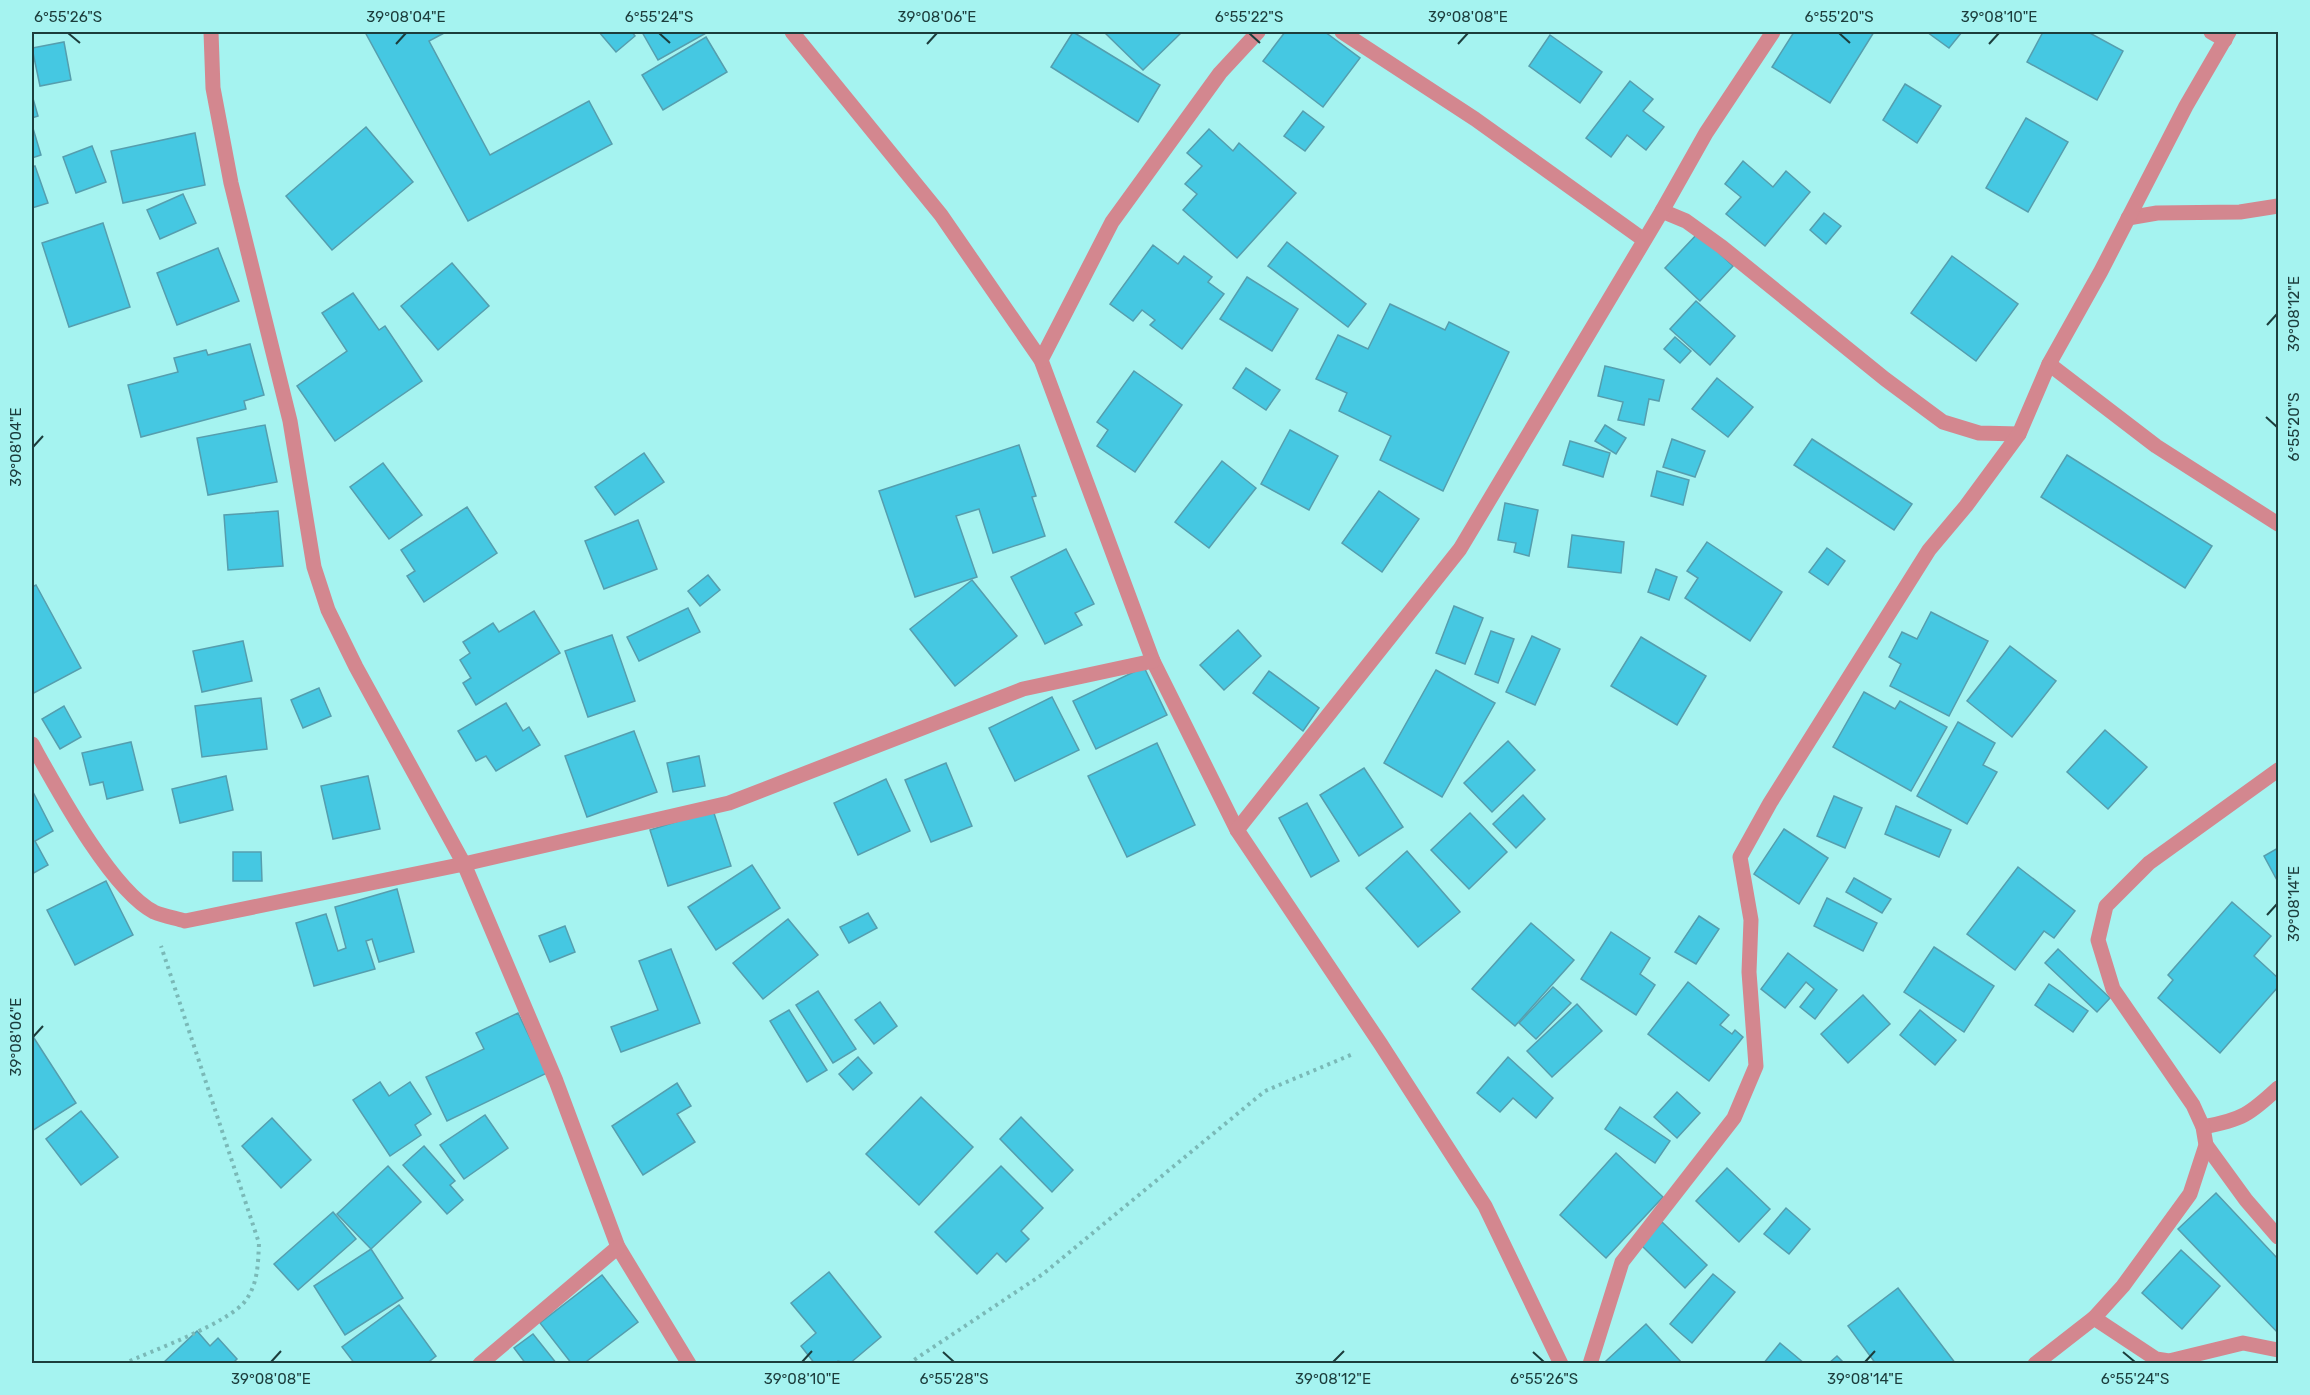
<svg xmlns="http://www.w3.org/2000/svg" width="2310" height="1395" font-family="Rubik,sans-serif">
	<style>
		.building { fill: #45c8e2; stroke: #559eae; stroke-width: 1.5 }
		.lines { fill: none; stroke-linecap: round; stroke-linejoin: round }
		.path { stroke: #7ab9b7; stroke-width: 4; stroke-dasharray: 3 4.5; stroke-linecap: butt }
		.minor { stroke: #d3878f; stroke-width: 15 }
		.ticks { fill: none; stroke: #1c3d3c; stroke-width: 2 }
		.neatline { fill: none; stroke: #1c3d3c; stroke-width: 2 }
		.ticks-label { font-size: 15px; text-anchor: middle; fill: #1c3d3c }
	</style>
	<rect width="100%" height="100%" fill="#a5f3f0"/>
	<g class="building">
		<path d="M365 32H446L429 41 490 155 589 101 612 144 468 221Z"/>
		<path d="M599 32H632L635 36 616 52Z"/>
		<path d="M642 32H708L658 60Z"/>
		<path d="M1073 32 1160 85 1138 122 1051 67Z"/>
		<path d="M1104 32H1182L1143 70Z"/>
		<path d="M1285 32H1325L1360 58 1323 107 1263 61Z"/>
		<path d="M1794 32H1874L1830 103 1772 67Z"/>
		<path d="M1927 32H1962L1949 48Z"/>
		<path d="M2043 32H2088L2123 51 2097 100 2027 62Z"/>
		<path d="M1550 35 1602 72 1580 103 1529 66Z"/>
		<path d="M706 37 727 72 663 110 642 75Z"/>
		<path d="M64 42 71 80 40 86 32 48Z"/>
		<path d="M1630 81 1653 99 1643 111 1664 127 1646 150 1627 135 1611 157 1586 138Z"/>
		<path d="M1905 84 1941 106 1917 143 1883 120Z"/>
		<path d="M32 95 38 116 32 118Z"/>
		<path d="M1303 111 1324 127 1305 151 1284 136Z"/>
		<path d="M2026 118 2068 142 2028 212 1986 188Z"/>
		<path d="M32 125 41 155 32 158Z"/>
		<path d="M366 127 413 182 332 250 286 196Z"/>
		<path d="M1209 129 1233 151 1239 143 1296 193 1237 258 1183 210 1197 194 1185 184 1202 166 1187 153Z"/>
		<path d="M195 133 205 185 123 203 111 151Z"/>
		<path d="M92 146 106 182 76 193 63 157Z"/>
		<path d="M1743 161 1773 187 1786 171 1810 192 1765 246 1726 214 1741 197 1725 184Z"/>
		<path d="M35 166 48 203 32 208V167Z"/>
		<path d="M183 194 196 223 160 239 147 210Z"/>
		<path d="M1824 213 1841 226 1826 244 1810 230Z"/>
		<path d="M103 223 130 307 69 327 42 243Z"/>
		<path d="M1698 233 1733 266 1700 301 1665 268Z"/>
		<path d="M1287 242 1366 304 1348 327 1268 266Z"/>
		<path d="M1153 245 1178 264 1184 256 1212 277 1208 282 1224 294 1182 349 1150 325 1155 320 1142 310 1133 321 1110 304Z"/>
		<path d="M218 248 239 301 177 325 157 273Z"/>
		<path d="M1952 256 2018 304 1976 361 1911 313Z"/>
		<path d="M452 263 489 306 438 350 401 306Z"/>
		<path d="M1247 277 1298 309 1272 351 1220 319Z"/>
		<path d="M353 293 379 330 385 326 422 381 335 441 297 386 347 351 322 313Z"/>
		<path d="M1696 301 1735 336 1710 365 1670 329Z"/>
		<path d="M1390 304 1445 330 1449 322 1509 352 1443 491 1380 460 1391 436 1339 411 1347 393 1316 379 1338 335 1368 349Z"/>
		<path d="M1675 337 1691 351 1680 363 1664 349Z"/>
		<path d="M250 344 264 395 244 401 246 409 141 437 128 385 178 372 174 358 206 350 208 355Z"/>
		<path d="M1605 366 1664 380 1659 401 1649 399 1644 425 1618 420 1623 402 1598 396Z"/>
		<path d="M1246 368 1280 390 1266 410 1233 388Z"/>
		<path d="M1134 371 1182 405 1135 472 1097 446 1108 430 1097 422Z"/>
		<path d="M1717 378 1753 407 1728 437 1692 409Z"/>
		<path d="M265 425 277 482 208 495 197 438Z"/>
		<path d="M1605 425 1626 438 1616 454 1595 441Z"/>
		<path d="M1290 430 1338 456 1309 510 1261 484Z"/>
		<path d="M1672 439 1705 451 1695 477 1663 467Z"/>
		<path d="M1812 439 1912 504 1894 530 1794 465Z"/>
		<path d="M1570 441 1610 453 1603 477 1563 465Z"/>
		<path d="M1019 445 1036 496 1032 497 1045 536 993 553 979 509 956 516 977 577 915 597 879 491Z"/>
		<path d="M644 453 664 482 615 515 595 487Z"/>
		<path d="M2067 455 2212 546 2185 588 2041 497Z"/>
		<path d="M1222 461 1256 488 1209 548 1175 522Z"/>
		<path d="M383 463 422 515 389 539 350 487Z"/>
		<path d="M1657 471 1689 480 1683 505 1651 496Z"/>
		<path d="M1379 491 1419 519 1382 572 1342 543Z"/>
		<path d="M1505 503 1538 510 1529 556 1514 552 1516 543 1498 540Z"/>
		<path d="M467 507 497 553 424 602 407 576 415 571 401 550Z"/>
		<path d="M278 511 283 566 228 570 224 515Z"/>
		<path d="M638 520 657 569 604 589 585 541Z"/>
		<path d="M1572 535 1624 542 1621 573 1568 567Z"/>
		<path d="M1707 542 1782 592 1750 641 1685 598 1698 578 1687 571Z"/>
		<path d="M1827 548 1845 561 1828 585 1809 572Z"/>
		<path d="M1066 549 1094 604 1075 613 1082 625 1045 644 1011 577Z"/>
		<path d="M1656 569 1677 577 1669 600 1648 592Z"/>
		<path d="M708 575 720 590 700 606 688 591Z"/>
		<path d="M972 580 1017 636 955 686 910 629Z"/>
		<path d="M36 585 81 668 32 694V587Z"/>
		<path d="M1454 606 1483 618 1465 664 1436 653Z"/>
		<path d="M688 608 700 632 639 661 627 637Z"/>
		<path d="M534 611 560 653 476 705 463 683 471 678 460 660 470 653 463 642 493 623 499 632Z"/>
		<path d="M1931 612 1988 641 1949 716 1890 686 1901 664 1889 657 1902 632 1917 639Z"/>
		<path d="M1238 630 1261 656 1224 690 1200 665Z"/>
		<path d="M1491 631 1514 639 1498 683 1475 674Z"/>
		<path d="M612 635 635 701 588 717 565 651Z"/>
		<path d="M1532 636 1560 649 1535 705 1506 692Z"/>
		<path d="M1641 637 1706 676 1677 725 1611 686Z"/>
		<path d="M243 641 252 681 202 692 193 651Z"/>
		<path d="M2010 646 2056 681 2012 737 1967 701Z"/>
		<path d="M1144 667 1167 715 1096 749 1073 701Z"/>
		<path d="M1436 670 1495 703 1442 797 1384 763Z"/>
		<path d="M1269 671 1319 708 1303 731 1253 693Z"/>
		<path d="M319 688 331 716 303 728 291 700Z"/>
		<path d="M1864 692 1895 709 1900 701 1947 727 1911 791 1833 747Z"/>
		<path d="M1052 697 1079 750 1015 781 989 728Z"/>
		<path d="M261 698 267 749 202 757 195 706Z"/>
		<path d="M506 703 523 731 529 727 540 745 496 771 486 756 476 761 458 731Z"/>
		<path d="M64 706 81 737 60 749 42 719Z"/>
		<path d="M1958 722 1995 743 1983 765 1997 772 1967 824 1917 796Z"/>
		<path d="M2105 730 2147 767 2108 809 2067 772Z"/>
		<path d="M634 731 657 792 587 817 565 756Z"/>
		<path d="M1508 741 1535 770 1492 812 1464 783Z"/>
		<path d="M131 742 143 790 107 799 103 782 90 785 82 753Z"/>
		<path d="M1157 743 1195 825 1127 857 1088 776Z"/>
		<path d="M699 756 705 786 673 792 667 763Z"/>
		<path d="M946 763 972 826 931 842 905 780Z"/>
		<path d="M1364 768 1403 827 1359 856 1320 795Z"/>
		<path d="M226 776 233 810 180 823 172 789Z"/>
		<path d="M368 776 380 829 333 839 321 786Z"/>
		<path d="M886 779 910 831 858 855 834 803Z"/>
		<path d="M32 790 53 831 35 841 48 865 32 874Z"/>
		<path d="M1523 795 1545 819 1516 848 1493 824Z"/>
		<path d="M1834 796 1862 808 1845 848 1817 836Z"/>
		<path d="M1307 803 1339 861 1311 877 1279 818Z"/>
		<path d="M1896 806 1951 830 1939 857 1885 834Z"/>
		<path d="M713 810 731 866 668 886 650 830Z"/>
		<path d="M1470 813 1507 852 1469 889 1431 850Z"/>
		<path d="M1784 829 1828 858 1799 904 1754 874Z"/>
		<path d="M2278 848V882L2264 856Z"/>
		<path d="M1407 851 1460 912 1418 947 1366 888Z"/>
		<path d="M233 852H261L262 881H233Z"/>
		<path d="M752 865 780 908 716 950 688 907Z"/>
		<path d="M2018 867 2075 911 2054 938 2044 931 2015 970 1967 934Z"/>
		<path d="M1854 878 1891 899 1882 913 1846 892Z"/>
		<path d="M106 881 133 935 75 965 47 910Z"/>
		<path d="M397 889 414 952 379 962 372 939 366 941 375 969 314 986 296 923 326 914 338 951 346 948 335 907Z"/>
		<path d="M1827 898 1877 923 1863 951 1814 926Z"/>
		<path d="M2232 902 2271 936 2254 956 2278 978V987L2220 1053 2158 998 2173 980 2168 975Z"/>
		<path d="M868 913 877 928 849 943 840 927Z"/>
		<path d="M1699 916 1719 929 1696 964 1675 952Z"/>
		<path d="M788 919 818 955 763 999 733 963Z"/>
		<path d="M1531 923 1574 960 1515 1026 1472 989Z"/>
		<path d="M565 926 575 952 550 962 539 936Z"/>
		<path d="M1611 932 1650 958 1640 974 1655 985 1636 1015 1581 979Z"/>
		<path d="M1934 947 1994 986 1964 1032 1904 992Z"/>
		<path d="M671 949 700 1023 621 1052 611 1027 658 1010 639 961Z"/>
		<path d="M2058 949 2110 998 2097 1012 2045 963Z"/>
		<path d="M1788 953 1837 990 1815 1019 1800 1007 1814 989 1806 982 1785 1008 1761 989Z"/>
		<path d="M1688 982 1729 1015 1720 1025 1732 1034 1735 1030 1743 1037 1709 1081 1648 1034Z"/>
		<path d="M2049 984 2088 1011 2073 1032 2035 1005Z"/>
		<path d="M1553 987 1571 1003 1536 1039 1519 1023Z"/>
		<path d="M818 991 856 1049 833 1063 796 1005Z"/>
		<path d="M1863 995 1890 1024 1848 1063 1821 1034Z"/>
		<path d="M880 1002 897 1026 874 1044 855 1020Z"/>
		<path d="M1577 1004 1602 1031 1552 1077 1527 1051Z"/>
		<path d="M789 1010 827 1070 807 1082 770 1021Z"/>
		<path d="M1920 1010 1956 1040 1935 1065 1900 1035Z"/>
		<path d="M518 1013 547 1073 447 1121 426 1077 484 1049 476 1033Z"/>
		<path d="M32 1035 76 1103 32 1131Z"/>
		<path d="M858 1057 872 1073 853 1090 839 1074Z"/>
		<path d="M1508 1057 1553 1098 1536 1118 1513 1098 1500 1112 1477 1093Z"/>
		<path d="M380 1082 389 1096 410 1082 431 1114 415 1125 421 1135 390 1156 353 1100Z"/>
		<path d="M677 1083 691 1106 677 1114 695 1142 643 1175 612 1126Z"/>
		<path d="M1677 1092 1700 1113 1677 1138 1654 1117Z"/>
		<path d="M921 1097 973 1147 919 1205 866 1154Z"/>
		<path d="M1620 1107 1670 1141 1655 1163 1605 1129Z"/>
		<path d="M81 1111 118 1157 81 1185 46 1139Z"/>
		<path d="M485 1115 508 1148 464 1179 440 1145Z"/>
		<path d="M1021 1117 1073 1170 1052 1192 1000 1139Z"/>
		<path d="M272 1118 311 1160 281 1188 242 1146Z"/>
		<path d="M424 1146 455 1181 450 1185 463 1200 447 1214 403 1165Z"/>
		<path d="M1616 1153 1663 1197 1606 1258 1560 1215Z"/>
		<path d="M388 1166 421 1202 371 1249 337 1214Z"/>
		<path d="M1001 1166 1043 1208 1021 1231 1029 1239 1006 1262 997 1253 977 1274 935 1232Z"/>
		<path d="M1727 1168 1770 1209 1739 1242 1696 1201Z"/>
		<path d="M2216 1193 2278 1259V1333L2178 1229Z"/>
		<path d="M1786 1208 1810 1229 1789 1254 1764 1234Z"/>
		<path d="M333 1212 356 1239 298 1290 274 1264Z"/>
		<path d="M1662 1222 1707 1265 1685 1288 1641 1245Z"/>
		<path d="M371 1249 403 1298 345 1335 314 1286Z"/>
		<path d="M2181 1250 2220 1286 2182 1329 2142 1293Z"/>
		<path d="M829 1272 881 1337 849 1364 838 1361 834 1364H815L801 1346 816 1333 791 1303Z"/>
		<path d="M1713 1274 1735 1292 1692 1343 1670 1324Z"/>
		<path d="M602 1275 638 1322 583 1364H572L540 1323Z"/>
		<path d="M1898 1288 1956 1364H1876L1848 1326Z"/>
		<path d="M399 1305 436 1356 426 1364H355L342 1347Z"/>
		<path d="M1646 1324 1683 1364H1609L1606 1361Z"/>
		<path d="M197 1331 210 1346 218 1338 237 1359 232 1364H162Z"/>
		<path d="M533 1334 557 1364H526L514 1348Z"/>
		<path d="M1780 1343 1805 1364H1763Z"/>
		<path d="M1837 1356 1845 1364H1828Z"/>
	</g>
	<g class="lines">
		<g class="path">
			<path d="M123 1364C151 1351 230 1323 246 1300 258 1283 258 1264 259 1243L161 946"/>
			<path d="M908 1364 1043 1274 1265 1091 1353 1054"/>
		</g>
		<g class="minor">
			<path d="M211 32 213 88 231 183 290 421 314 567 328 610 356 667 464 864 556 1081 618 1247 689 1364"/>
			<path d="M792 32 941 215 1041 360 1153 661 1237 830 1380 1043 1485 1206 1561 1364"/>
			<path d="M1342 32 1475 119 1644 240"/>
			<path d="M2211 32 2225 40"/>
			<path d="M1662 211 1686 221 1722 247 1885 379 1943 422 1979 433 2019 434"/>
			<path d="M2128 218 2157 213 2240 212 2278 206"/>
			<path d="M1041 360 1112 222 1220 73 1258 32"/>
			<path d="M2049 364 2156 446 2278 524"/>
			<path d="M32 744C56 787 111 890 154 912 163 916 175 918 185 921L464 864 729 803 1023 689 1153 661"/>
			<path d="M1237 830 1460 549 1662 211 1706 133 1773 32"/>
			<path d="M2203 1127C2242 1120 2250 1114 2278 1088"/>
			<path d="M2206 1145 2246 1200 2278 1237"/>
			<path d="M2094 1318 2156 1359 2169 1361 2243 1343 2278 1350"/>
			<path d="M480 1364 618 1247"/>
			<path d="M1590 1364 1622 1262 1734 1118 1756 1066 1749 972 1751 920 1740 857 1770 803 1929 550 1966 506 2019 434 2049 364 2101 271 2186 106 2229 32"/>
			<path d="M2035 1364 2094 1318 2123 1286 2190 1194 2206 1145 2203 1127 2193 1105 2113 989 2098 940 2106 906 2149 863 2278 770"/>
		</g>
	</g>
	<path class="ticks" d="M68 33 80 43M659 33 670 43M1249 33 1260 43M1839 33 1850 43M396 44 406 33M927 44 937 33M1458 44 1468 33M1989 44 1999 33M2267 325 2277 314M2266 417 2277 427M33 447 43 436M2267 915 2277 904M33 1037 43 1026M943 1352 954 1362M1533 1352 1544 1362M2123 1352 2135 1362M271 1362 281 1351M802 1362 812 1351M1333 1362 1344 1351M1865 1362 1875 1351"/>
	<rect width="2310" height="1395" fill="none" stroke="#a5f3f0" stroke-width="66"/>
	<rect x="33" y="33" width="2244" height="1329" class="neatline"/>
	<g class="ticks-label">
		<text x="68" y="22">6°55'26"S</text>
		<text x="406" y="22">39°08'04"E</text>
		<text x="659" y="22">6°55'24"S</text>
		<text x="937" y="22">39°08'06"E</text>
		<text x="1249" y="22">6°55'22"S</text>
		<text x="1468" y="22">39°08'08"E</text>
		<text x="1839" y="22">6°55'20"S</text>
		<text x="1999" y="22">39°08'10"E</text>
		<text transform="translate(2294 314) rotate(-90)" y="5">39°08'12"E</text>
		<text transform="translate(2294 427) rotate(-90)" y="5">6°55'20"S</text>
		<text transform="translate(16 447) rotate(-90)" y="5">39°08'04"E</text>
		<text transform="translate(2294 904) rotate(-90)" y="5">39°08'14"E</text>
		<text transform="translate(16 1037) rotate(-90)" y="5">39°08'06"E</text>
		<text x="271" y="1384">39°08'08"E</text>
		<text x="802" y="1384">39°08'10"E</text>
		<text x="954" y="1384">6°55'28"S</text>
		<text x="1333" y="1384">39°08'12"E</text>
		<text x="1544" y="1384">6°55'26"S</text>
		<text x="1865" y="1384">39°08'14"E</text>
		<text x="2135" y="1384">6°55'24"S</text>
	</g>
</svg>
